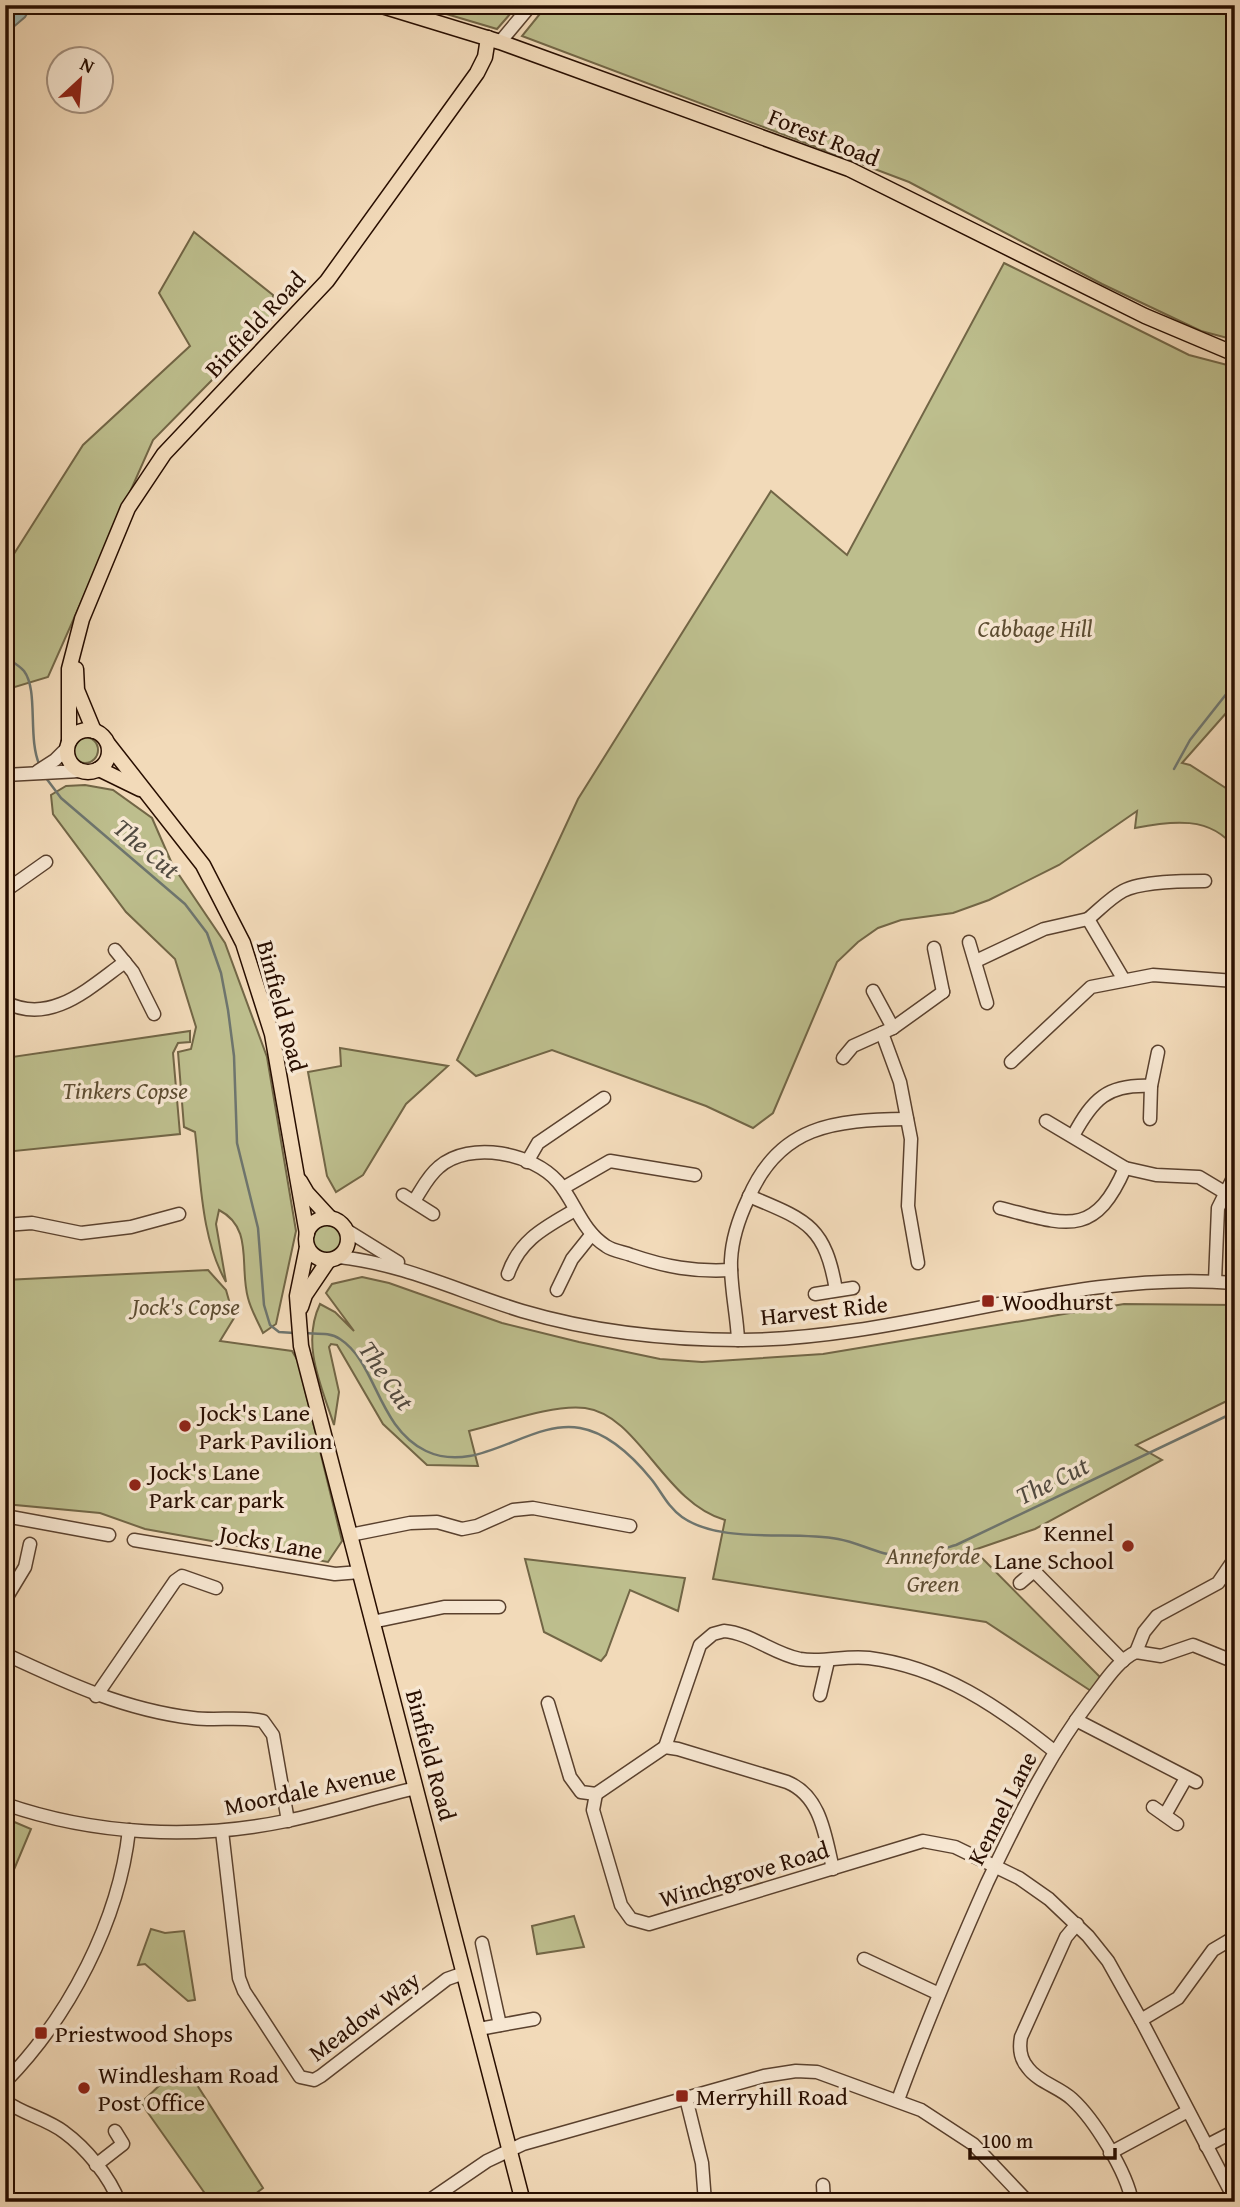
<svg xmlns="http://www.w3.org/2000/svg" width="1240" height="2207" font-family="'Gentium Book Plus',serif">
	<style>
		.green { fill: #bdbe8d; stroke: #726646; stroke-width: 2 }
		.water { fill: #9db9b7; stroke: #6e756e; stroke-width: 2 }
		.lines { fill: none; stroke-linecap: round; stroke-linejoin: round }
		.stream { stroke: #6e756e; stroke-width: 2.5 }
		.minor-casing { stroke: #5a412e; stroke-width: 15 }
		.major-casing { stroke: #280e00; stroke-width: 17 }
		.minor { stroke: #f7e7d2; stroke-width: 12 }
		.major { stroke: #f2dab9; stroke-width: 14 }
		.poi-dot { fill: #8f2418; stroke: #f7e7d2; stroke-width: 2.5 }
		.labels { text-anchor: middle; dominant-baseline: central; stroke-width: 7; stroke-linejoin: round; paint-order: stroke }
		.street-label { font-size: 24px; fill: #280e00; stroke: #f7e7d2 }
		.park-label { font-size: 24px; font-style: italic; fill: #5c4c31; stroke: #f7e7d2 }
		.poi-label { font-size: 24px; fill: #280e00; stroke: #f7e7d2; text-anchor: start }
		.water-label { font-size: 26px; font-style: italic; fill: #514a40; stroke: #f7e7d2 }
	</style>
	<rect width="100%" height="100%" fill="#f2dab9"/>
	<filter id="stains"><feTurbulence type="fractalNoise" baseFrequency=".00286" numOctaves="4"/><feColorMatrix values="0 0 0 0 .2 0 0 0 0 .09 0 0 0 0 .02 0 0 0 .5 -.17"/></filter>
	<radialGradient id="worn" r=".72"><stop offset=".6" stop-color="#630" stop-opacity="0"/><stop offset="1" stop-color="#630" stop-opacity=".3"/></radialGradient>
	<g class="green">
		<path d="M416 5H518L497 29Z"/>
		<path d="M547 5H1235V340L1201 331 1102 284 909 182 522 36Z"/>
		<path d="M194 232 273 295 274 317 153 440 48 677 5 690V568L83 445 190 346 159 293Z"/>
		<path d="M1004 263 1189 355 1235 367V703L1182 763 1190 765 1235 794V849C1212 815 1170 821 1135 828L1137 811 1059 865 989 900 953 913 901 920 878 928 858 942 837 962 773 1113 753 1128 706 1106 552 1050 476 1076 457 1060 578 799 771 491 847 555Z"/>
		<circle cx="85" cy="750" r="13"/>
		<path d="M85 785 113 790 152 818 173 866 225 943 267 1057 296 1231 276 1324 263 1333C258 1322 251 1310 248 1298 239 1266 254 1228 219 1210L216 1224 226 1282C201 1238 201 1181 195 1132L184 1127 178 1052 191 1049 196 1027 175 959 126 912 53 814 51 795 66 786Z"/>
		<path d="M190 1031V1042L178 1043 173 1053 180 1134 5 1152V1058Z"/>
		<path d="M340 1048 448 1066 406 1104 363 1175 336 1192 327 1176 308 1072 341 1066Z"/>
		<circle cx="326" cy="1240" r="16"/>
		<path d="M208 1270 226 1290 234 1318 220 1341 292 1351 298 1361 342 1541 328 1562 145 1529 100 1513 5 1504V1280Z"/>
		<path d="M362 1277 389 1283 502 1323 579 1342 660 1359 702 1362 823 1354 1124 1304 1235 1305V1397L1136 1445 1162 1460 1035 1529 974 1550 1101 1678 1091 1691 986 1622 713 1579 725 1520C664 1503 639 1415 585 1408 553 1404 502 1423 469 1431L478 1466 427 1465 383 1424 337 1345 331 1344 329 1347 339 1392 334 1425C321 1385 301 1344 320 1304L335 1312 354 1331 326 1293 332 1284Z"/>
		<path d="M525 1559 685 1578 678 1611 630 1590 606 1655 601 1661 544 1632Z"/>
		<path d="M5 1818 31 1829 5 1891Z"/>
		<path d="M574 1916 584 1947 537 1954 532 1926Z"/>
		<path d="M151 1929 165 1933 184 1931 195 2000 188 2001 145 1964 138 1965Z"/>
		<path d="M183 2063 263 2188 245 2202H211L141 2103Z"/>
	</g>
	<path class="water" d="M5 5H32L25 17 11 29 5 49Z"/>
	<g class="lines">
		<g class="stream">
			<path d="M5 657C11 661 19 665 24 671 39 691 27 739 40 766"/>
			<path d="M1174 769 1190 740 1235 683"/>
			<path d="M46 778 61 798 185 904 207 933 221 973 228 1010 234 1056 237 1143 258 1228 264 1305 270 1325 279 1332 294 1333"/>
			<path d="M304 1333C316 1334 330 1332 340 1339 377 1363 377 1427 426 1451 479 1476 529 1419 580 1428 609 1433 635 1459 652 1480 662 1493 668 1507 682 1517 722 1545 792 1530 838 1539 861 1543 880 1556 904 1556 922 1556 939 1550 956 1545L1235 1412"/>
		</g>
		<defs>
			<g id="minor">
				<path d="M500 42 531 5"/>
				<path d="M38 771 55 760 67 748"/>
				<path d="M5 775 80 771"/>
				<path d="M5 891 46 862"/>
				<path d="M1088 919C1099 910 1110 898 1123 891 1142 881 1184 881 1205 881"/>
				<path d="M969 942 987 1003"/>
				<path d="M934 948 943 992"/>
				<path d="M115 950 133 972 154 1014"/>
				<path d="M976 961 1044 929 1088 919 1124 980"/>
				<path d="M873 991 893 1028"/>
				<path d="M5 1002C51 1026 90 987 125 962"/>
				<path d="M882 1033 900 1082 911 1139 908 1206 918 1263"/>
				<path d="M843 1058 853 1046 893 1028 943 992"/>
				<path d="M1011 1062 1091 987 1153 975 1235 981"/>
				<path d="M1150 1119 1151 1086 1158 1052"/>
				<path d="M1046 1121 1125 1168 1156 1175 1199 1177 1224 1192"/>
				<path d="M1073 1136C1093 1099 1107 1084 1151 1086"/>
				<path d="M527 1162 538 1143 604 1098"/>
				<path d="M563 1188 610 1161 695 1175"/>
				<path d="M403 1195 433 1214"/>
				<path d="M749 1196C806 1220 825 1225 836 1290"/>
				<path d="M414 1201C422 1189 428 1176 439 1167 470 1140 533 1153 558 1182 575 1202 582 1231 606 1246 613 1251 623 1252 631 1255 666 1267 694 1272 731 1270"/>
				<path d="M1000 1208C1064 1224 1094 1240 1125 1168"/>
				<path d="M5 1225 32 1223 81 1233 131 1227 179 1214"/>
				<path d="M348 1231 398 1262"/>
				<path d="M339 1257C404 1264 460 1292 522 1311 593 1332 667 1340 742 1340 909 1339 1067 1269 1235 1283"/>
				<path d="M508 1274C520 1239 546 1227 575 1210"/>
				<path d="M1215 1281 1218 1208 1235 1174"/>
				<path d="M557 1290 572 1259 592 1234"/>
				<path d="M815 1294 853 1288"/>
				<path d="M738 1340C737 1314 730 1286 731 1260 732 1239 739 1218 748 1199 779 1125 834 1120 907 1119"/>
				<path d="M5 1516 109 1535"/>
				<path d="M350 1535 410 1523 437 1522 462 1529 477 1526 513 1510 533 1508 630 1526"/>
				<path d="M134 1540 335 1574 360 1572"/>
				<path d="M1020 1583 1034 1571 1123 1661"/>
				<path d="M5 1600 25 1567 30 1544"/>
				<path d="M372 1622 444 1607H499"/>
				<path d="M1136 1652 1144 1632 1157 1616 1218 1583 1233 1561"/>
				<path d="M5 1654C67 1683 125 1710 193 1718 216 1721 240 1716 263 1721L273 1735 288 1821"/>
				<path d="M820 1695 828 1661"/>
				<path d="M96 1696 175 1581 182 1576 216 1588"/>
				<path d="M548 1703 570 1777 581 1792 596 1794"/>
				<path d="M1076 1720 1196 1782"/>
				<path d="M665 1747 700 1645 713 1634 724 1631C750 1633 774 1654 800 1659 824 1663 845 1655 869 1658 941 1667 999 1707 1054 1751"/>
				<path d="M596 1794 593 1810 621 1905 631 1919 649 1924 923 1841 955 1847 1019 1878 1049 1899 1088 1936 1108 1961 1141 2020 1235 2200"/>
				<path d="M596 1794 665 1747 678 1749 787 1782C821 1796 825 1835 833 1869"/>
				<path d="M5 1804C94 1835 194 1840 286 1821 330 1812 373 1798 416 1788"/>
				<path d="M1153 1807 1177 1824"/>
				<path d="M1165 1815 1186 1778"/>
				<path d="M222 1831 239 1978 244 1991 300 2077 314 2080 321 2076 447 1979 464 1973"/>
				<path d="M1077 1924 1066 1937 1021 2037C1019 2048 1020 2059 1028 2068 1038 2082 1059 2087 1072 2099 1094 2119 1127 2172 1132 2202"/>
				<path d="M482 1943 500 2025"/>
				<path d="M864 1959 937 1993"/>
				<path d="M1141 2020 1178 1998 1213 1950 1235 1937"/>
				<path d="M479 2029 534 2019"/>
				<path d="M5 2082C69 2017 119 1921 129 1830"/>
				<path d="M686 2098 702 2163 705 2202"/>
				<path d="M898 2100C925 2026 955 1955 987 1883 1018 1818 1048 1756 1092 1698 1104 1683 1118 1660 1136 1652L1161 1656 1193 1645 1235 1662"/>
				<path d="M5 2101C23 2114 47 2119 64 2132 86 2148 110 2177 119 2202"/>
				<path d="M1206 2146 1235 2131"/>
				<path d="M1110 2153 1188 2111"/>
				<path d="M96 2165 123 2144 115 2131"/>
				<path d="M823 2185 824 2202"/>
				<path d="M427 2202 487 2161 523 2144 764 2076 796 2071 817 2072 921 2110 973 2144 1028 2202"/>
			</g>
			<g id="major">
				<path d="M379 5 500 42 849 169 1145 316 1235 354"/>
				<path d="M76 669 77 690 94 731"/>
				<circle cx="88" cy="751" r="21"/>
				<path d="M69 741V669L82 619 128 508 164 454 327 281 477 73 485 57 488 38"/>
				<path d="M109 745 203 865 243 943 272 1034 307 1234"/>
				<path d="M99 769 140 789"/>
				<path d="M300 1181 307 1193 330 1218"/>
				<circle cx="327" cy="1239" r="21"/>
				<path d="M307 1247 297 1296 301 1346 523 2202"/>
				<path d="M301 1307 305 1295 328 1261"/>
			</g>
		</defs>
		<use href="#minor" class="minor-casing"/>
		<use href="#major" class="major-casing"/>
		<use href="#minor" class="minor"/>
		<use href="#major" class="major"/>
	</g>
	<g class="poi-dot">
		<rect x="981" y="1294" width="14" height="14" rx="3.5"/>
		<circle cx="185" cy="1426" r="7"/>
		<circle cx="135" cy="1485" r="7"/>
		<circle cx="1128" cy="1546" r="7"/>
		<rect x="34" y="2026" width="14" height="14" rx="3.5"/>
		<circle cx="84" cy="2088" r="7"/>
		<rect x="675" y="2089" width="14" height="14" rx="3.5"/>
	</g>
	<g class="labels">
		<g class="street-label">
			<text transform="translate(824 137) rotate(22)">Forest Road</text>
			<text transform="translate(255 324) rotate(-47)">Binfield Road</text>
			<text transform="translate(282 1006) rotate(75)">Binfield Road</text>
			<text transform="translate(824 1310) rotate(-6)">Harvest Ride</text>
			<text transform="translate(271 1542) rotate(10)">Jocks Lane</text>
			<text transform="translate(431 1755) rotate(75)">Binfield Road</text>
			<text transform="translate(310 1789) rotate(-12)">Moordale Avenue</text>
			<text transform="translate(1002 1808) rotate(-63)">Kennel Lane</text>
			<text transform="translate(744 1874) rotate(-17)">Winchgrove Road</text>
			<text transform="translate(364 2016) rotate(-37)">Meadow Way</text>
		</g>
		<g class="park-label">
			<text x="1035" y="628">Cabbage Hill</text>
			<text x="125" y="1090">Tinkers Copse</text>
			<text x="186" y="1306">Jock's Copse</text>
			<text x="933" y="1555">Anneforde<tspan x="933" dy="28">Green</tspan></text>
		</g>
		<g class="poi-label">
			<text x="1002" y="1301">Woodhurst</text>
			<text x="199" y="1412">Jock's Lane<tspan x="199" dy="28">Park Pavilion</tspan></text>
			<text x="149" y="1471">Jock's Lane<tspan x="149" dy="28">Park car park</tspan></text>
			<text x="1114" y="1532" text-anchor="end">Kennel<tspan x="1114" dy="28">Lane School</tspan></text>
			<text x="55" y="2033">Priestwood Shops</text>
			<text x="98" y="2074">Windlesham Road<tspan x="98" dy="28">Post Office</tspan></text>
			<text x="696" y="2096">Merryhill Road</text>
		</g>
		<g class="water-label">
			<text transform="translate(147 848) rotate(40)">The Cut</text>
			<text transform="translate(387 1375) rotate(56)">The Cut</text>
			<text transform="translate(1052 1480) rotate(-26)">The Cut</text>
		</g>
	</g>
	<rect width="1240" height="2207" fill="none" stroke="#f2dab9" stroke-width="28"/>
	<rect x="7" y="7" width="1226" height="2193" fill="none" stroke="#280e00" stroke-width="3.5"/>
	<rect x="14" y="14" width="1212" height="2179" fill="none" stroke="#280e00" stroke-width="2"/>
	<g transform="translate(80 80) rotate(26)"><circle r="33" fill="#f7e7d2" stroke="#a4907e" stroke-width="2"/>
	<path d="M0-5L12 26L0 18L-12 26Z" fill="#8f2418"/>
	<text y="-10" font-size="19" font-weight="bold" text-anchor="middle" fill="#280e00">N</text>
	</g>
	<path d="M970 2148v10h145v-10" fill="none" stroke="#280e00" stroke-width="3.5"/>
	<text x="981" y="2148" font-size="21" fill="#280e00" stroke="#f7e7d2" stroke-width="5" paint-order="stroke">100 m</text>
	<rect width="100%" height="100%" filter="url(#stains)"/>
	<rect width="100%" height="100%" fill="url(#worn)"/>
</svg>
